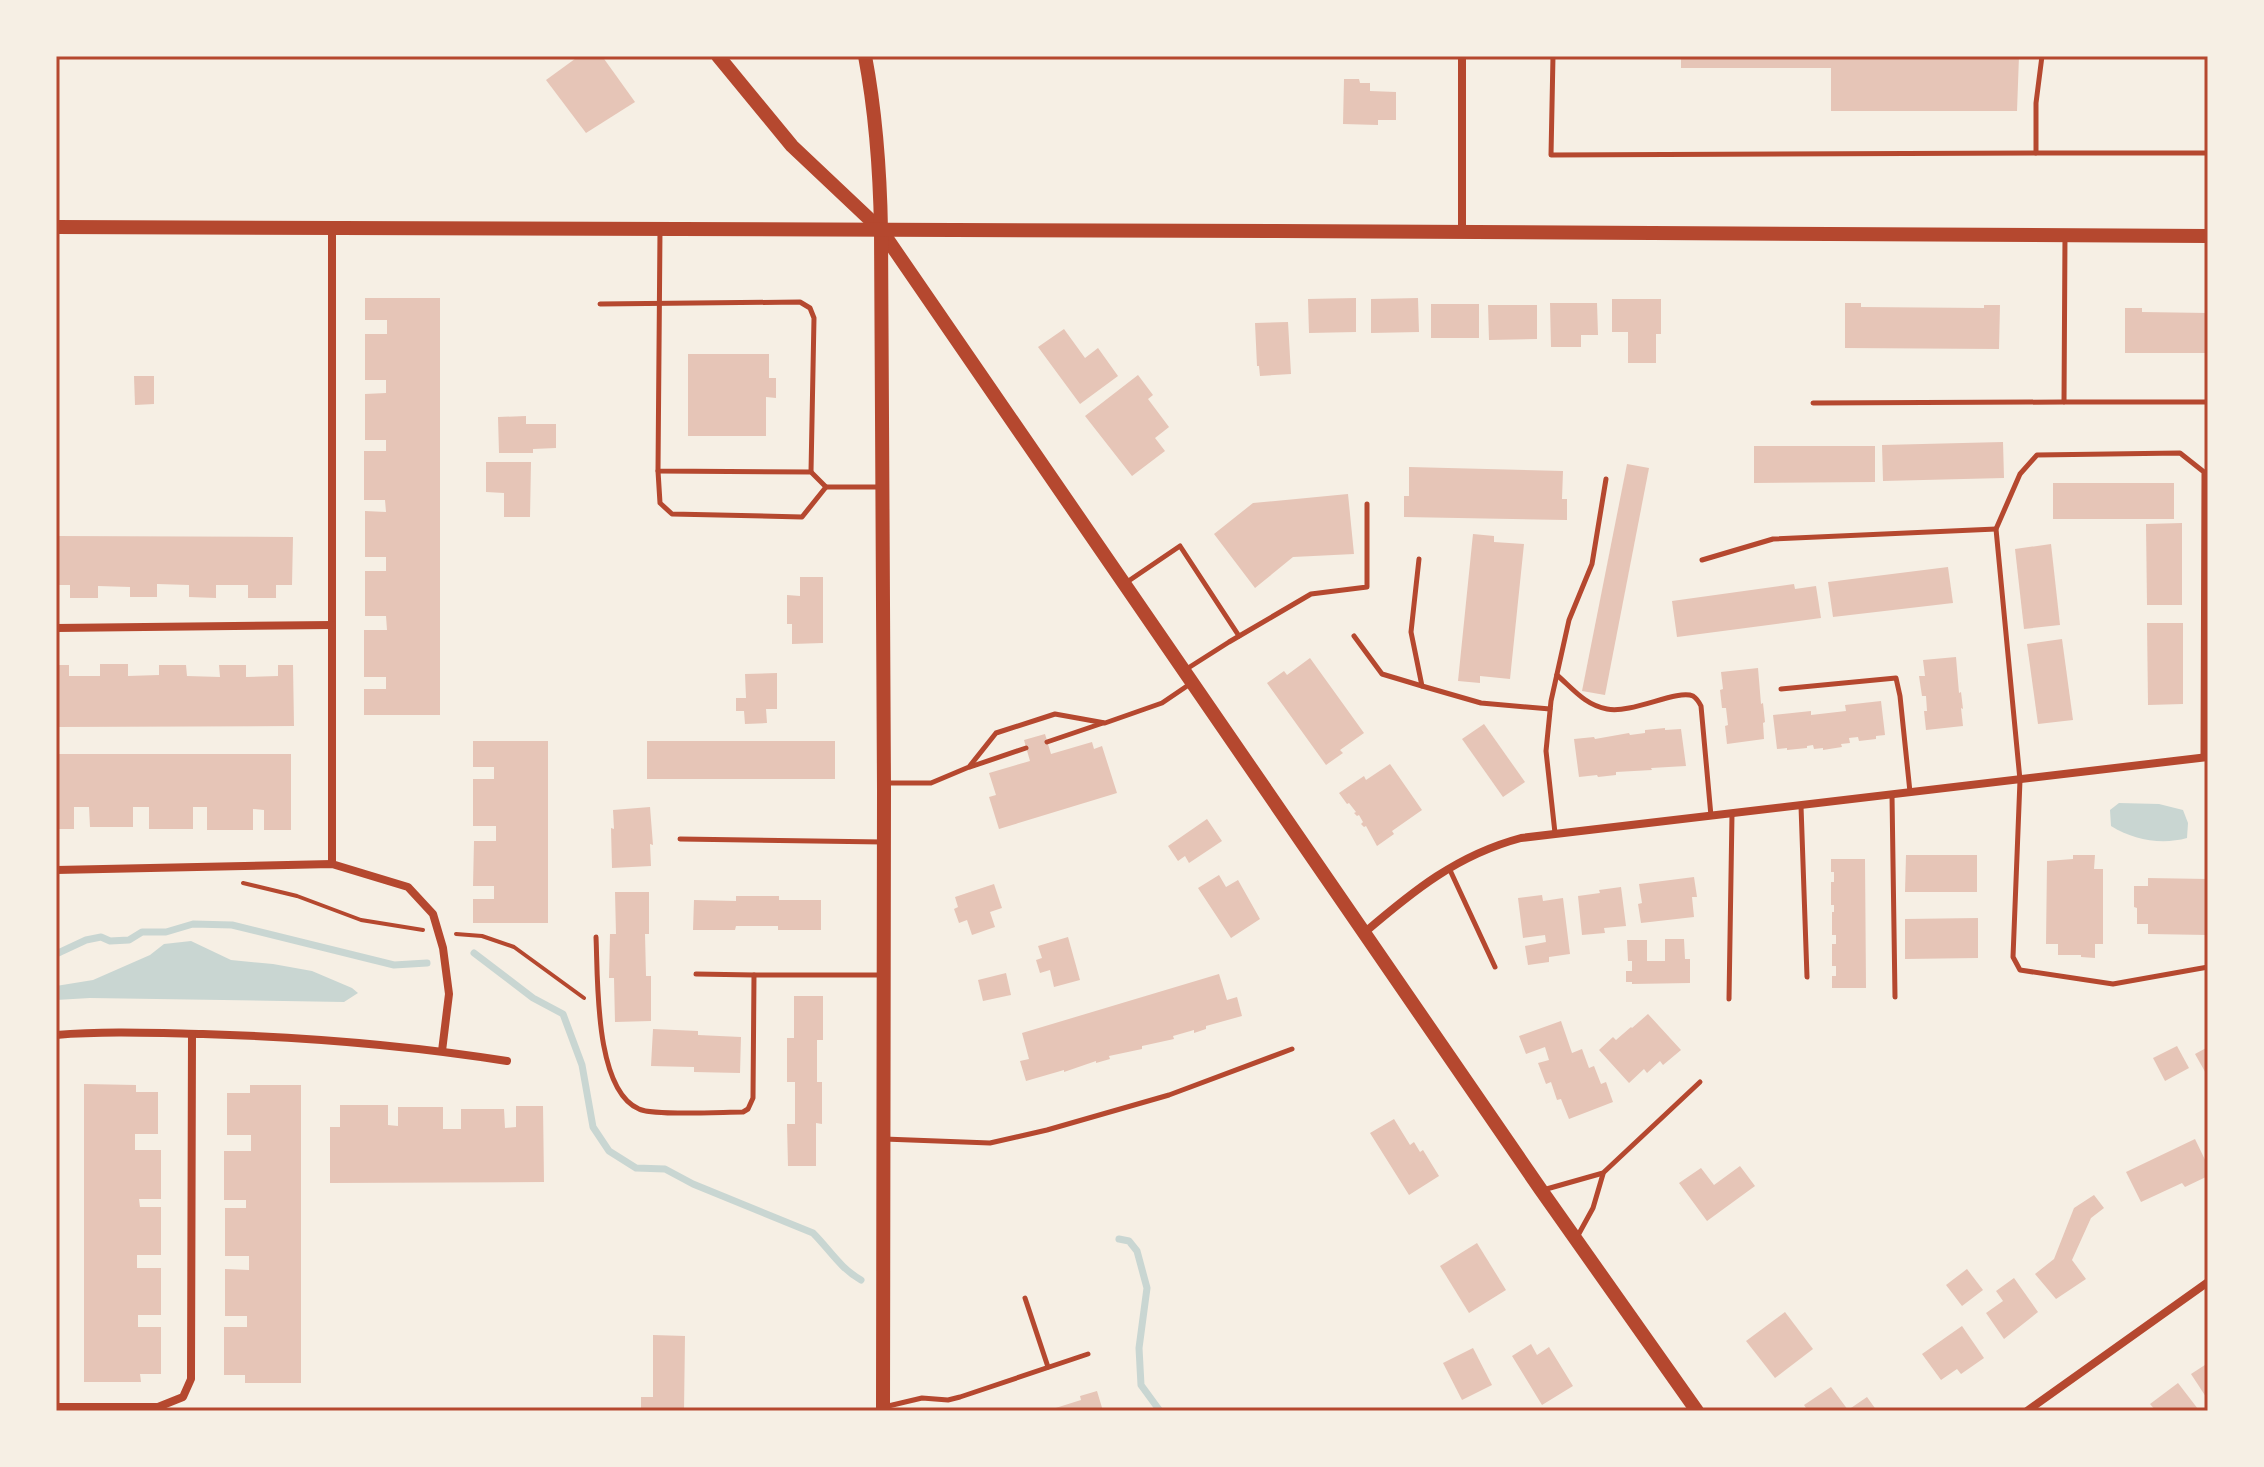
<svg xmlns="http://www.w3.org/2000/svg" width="2264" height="1467" font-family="'Work Sans',sans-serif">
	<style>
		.water { fill: #c9d6d2 }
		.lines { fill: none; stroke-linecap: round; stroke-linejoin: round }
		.stream { stroke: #c9d6d2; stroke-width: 7 }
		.building { fill: #e6c5b7 }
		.path { stroke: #b5482f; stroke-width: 4 }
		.service { stroke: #b5482f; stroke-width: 5 }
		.minor { stroke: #b5482f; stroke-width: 8 }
		.tertiary { stroke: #b5482f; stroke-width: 14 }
		.neatline { fill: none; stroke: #b5482f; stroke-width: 3 }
	</style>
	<rect width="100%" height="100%" fill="#f6efe4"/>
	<g class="water">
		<path d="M2119 803 2159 804 2183 810 2188 823 2187 838C2162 845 2133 840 2111 826L2110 810Z"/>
		<path d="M191 941 231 960 273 964 312 971 352 988 358 993 344 1002 90 998 56 1000V986L93 980 150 955 164 944Z"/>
	</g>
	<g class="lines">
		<g class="stream">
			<path d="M474 953 533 998 563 1014 582 1065 593 1127 609 1151 636 1168 665 1169 693 1184 813 1233C830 1250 840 1268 861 1280"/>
			<path d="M56 954 86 940 101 937 110 941 129 940 142 932H166L193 924 232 925 394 965 427 963"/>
			<path d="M1119 1239 1129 1241 1137 1251 1147 1288 1139 1348 1141 1385 1160 1411"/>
		</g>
	</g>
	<g class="building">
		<path d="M579 56H602L635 102 586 133 546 80Z"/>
		<path d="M1681 56H2019L2017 111H1831V68H1681Z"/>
		<path d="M1344 79H1359L1360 83H1370V91L1396 92V120H1378V125L1343 124Z"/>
		<path d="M365 298H440V715H364V689H386V677H364V630H387L386 616H365V571H386V557H365V511L386 512 385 500H364V451H386V440H365V394L386 393V380H365V334H387V320H365Z"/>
		<path d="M1356 298V332L1309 333 1308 299Z"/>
		<path d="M1418 298 1419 332 1371 333V299Z"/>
		<path d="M1612 299H1661V334H1656V363H1628V332H1612Z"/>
		<path d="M1550 303H1597L1598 335H1581V347H1551Z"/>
		<path d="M1845 303H1861V307L1984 308V305H2000L1999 349 1845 348Z"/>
		<rect x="1431" y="304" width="48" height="34"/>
		<path d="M1488 305H1537V339L1489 340Z"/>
		<path d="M2125 308H2142V312L2208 313V353H2125Z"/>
		<path d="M1288 322 1291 374 1260 376 1259 366H1257L1255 323Z"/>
		<path d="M1064 329 1085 358 1098 348 1118 376 1080 404 1038 347Z"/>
		<path d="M688 354H769V378H776V398L766 397V436H688Z"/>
		<path d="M1138 375 1153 395 1148 399 1169 427 1155 438 1165 451 1132 476 1085 416Z"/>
		<path d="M134 376H154V404L135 405Z"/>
		<path d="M526 416V424H556V448L533 449V453H499L498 417Z"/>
		<path d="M2003 442 2004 478 1883 481 1882 445Z"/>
		<path d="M1754 446H1875V482L1754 483Z"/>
		<path d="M486 462H531L530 517H504V493L486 492Z"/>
		<path d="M1627 464 1649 468 1605 695 1582 691Z"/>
		<path d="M1409 467 1563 471 1562 499H1567V520L1404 517V496H1409Z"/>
		<rect x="2053" y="483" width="121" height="36"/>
		<path d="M1348 494 1354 554 1293 557 1255 588 1214 534 1253 503Z"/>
		<path d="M2182 523V605H2147L2146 524Z"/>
		<path d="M1473 534 1494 536V542L1524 544 1510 679 1480 676V683L1458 681Z"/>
		<path d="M56 536 293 537 292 585H276V598H248V585H216V598L189 597V585L157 584V597H130V587L98 586V598H70V585H56Z"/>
		<path d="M2051 544 2060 625 2024 629 2015 549Z"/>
		<path d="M1948 567 1953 603 1833 617 1828 582Z"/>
		<path d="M800 577H823V643L792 644V624H787V595L800 596Z"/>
		<path d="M1794 584 1795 589 1816 586 1821 618 1677 637 1672 601Z"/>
		<path d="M2147 623H2183V704L2148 705Z"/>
		<path d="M2062 639 2073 720 2038 724 2027 644Z"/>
		<path d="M1956 657 1959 693 1961 692 1963 709 1961 708 1963 726 1926 730 1924 711H1927L1926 696H1922L1919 676H1925L1923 660Z"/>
		<path d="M1310 658 1364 733 1340 750 1343 753 1326 765 1267 683 1284 671 1287 675Z"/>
		<path d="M100 664H128V676L159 675V665H186L187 676 220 677 219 665H246V677L278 676V665H293L294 726 56 727V665H69V676H100Z"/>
		<path d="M1758 668 1761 704 1763 703 1765 722 1763 723 1764 739 1727 744 1725 726 1728 725 1726 708H1722L1720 690 1723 689 1721 672Z"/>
		<path d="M777 673V709H766L767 723 745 724 744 711H736V698H746L745 674Z"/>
		<path d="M1881 701 1885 735 1876 736V739L1859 741 1858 737 1849 738 1850 743 1841 744 1842 747 1823 750V748L1814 749 1813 745 1807 746V748L1787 750V748L1777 749 1773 715 1811 711V715L1846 711 1845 705Z"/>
		<path d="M1484 724 1525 782 1503 797 1462 739Z"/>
		<path d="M1665 728V730L1681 729 1686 766 1651 768 1652 770 1616 772V775L1598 777 1597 775 1579 777 1574 739 1594 737 1595 739 1629 733 1630 735 1645 733V730Z"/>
		<path d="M1045 734 1051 754 1092 742 1094 749 1102 746 1117 793 999 829 989 797 996 795 989 773 1030 761 1024 740Z"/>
		<path d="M473 741H548V923H473V899H494V886H473L474 841H496V826H473V779H494V767H473Z"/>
		<rect x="647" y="741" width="188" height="38"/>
		<path d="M56 754H291V830H264V810L253 809V830H207V807H193V829H149V807H133V827H90L89 807H74V829H56Z"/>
		<path d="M1390 764 1422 810 1392 831 1394 834 1377 846 1366 826 1364 827 1361 824 1363 822 1359 815 1357 816 1354 813 1356 812 1349 803 1347 804 1339 793 1364 776 1366 780Z"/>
		<path d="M650 807 653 845 650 844 651 866 612 868 611 828 614 829 613 810Z"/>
		<path d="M1207 819 1222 841 1189 863 1185 856 1178 861 1168 846Z"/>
		<path d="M1906 855H1977V892H1905Z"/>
		<path d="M2073 855H2095L2094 869H2103V944H2095V958L2081 957V955H2058V944H2046L2047 861 2073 859Z"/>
		<path d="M1831 859H1865L1866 988H1832V976H1836V966H1832V944H1836V935H1832V912H1834V905H1831V882H1834V872H1831Z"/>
		<path d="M1219 875 1226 887 1238 880 1260 919 1231 938 1198 888Z"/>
		<path d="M1694 877 1697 897H1692L1694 917 1641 923 1638 904 1642 903 1639 884Z"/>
		<path d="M2148 878 2208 879V935L2148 934V924H2137V908L2134 907V886H2148Z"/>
		<path d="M994 884 1002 908 990 912 995 927 972 935 967 920 959 923 954 909 958 907 955 897Z"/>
		<path d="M1621 887 1626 926 1604 928 1605 933 1582 935 1578 896 1600 893 1599 890Z"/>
		<path d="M615 892H649V934H645L646 976H651V1021L615 1022 614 978H609L610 934H616Z"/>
		<path d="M1542 895 1543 901 1563 898 1570 954 1549 957V962L1528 965 1525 946 1546 942 1545 935 1523 938 1518 898Z"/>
		<path d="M736 896H779V900H821V930H778V926H736L735 930H693L694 900 736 901Z"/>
		<path d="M1978 918V958L1905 959V919Z"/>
		<path d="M1068 937 1080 980 1054 987 1050 970 1040 973 1036 960 1042 958 1038 946Z"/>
		<path d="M1665 939H1684L1685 959H1690V983L1632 984V982H1626V971H1632V961H1628L1627 940H1647V961H1665Z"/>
		<path d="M1006 973 1011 995 983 1001 978 980Z"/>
		<path d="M1219 974 1227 1000 1237 997 1242 1016 1206 1026V1029L1194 1033V1030L1173 1036 1174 1039 1142 1046V1049L1109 1056 1110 1059 1096 1063V1061L1064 1072V1070L1026 1081 1020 1061 1029 1059 1022 1033Z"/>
		<path d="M794 996H823V1040H817V1082H822V1124L816 1123V1166H788L787 1124H795V1082H787V1038H794Z"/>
		<path d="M1648 1014 1681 1050 1663 1065 1660 1061 1647 1073 1644 1069 1629 1083 1599 1050 1613 1037 1616 1040 1631 1027 1632 1028Z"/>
		<path d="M1561 1021 1572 1053 1582 1049 1589 1068 1594 1066 1601 1084 1606 1082 1613 1102 1569 1119 1561 1099 1557 1100 1551 1082 1546 1084 1538 1063 1549 1060 1545 1047 1526 1054 1519 1036Z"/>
		<path d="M653 1029 698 1031V1035L741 1037 740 1073 694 1072V1067L651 1066Z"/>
		<path d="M2177 1046 2189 1068 2165 1081 2153 1058Z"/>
		<path d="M2208 1047V1077L2195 1054Z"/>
		<path d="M84 1084 136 1085V1092H158V1134H135V1150H161V1199H139L140 1207H161V1255H137V1268H161V1315H138V1327H161V1374H140L141 1382H84Z"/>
		<path d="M250 1085H301V1383H245V1375H224V1327H247V1316H225V1269L249 1270V1256H225V1208H246V1200H224V1151H251V1135H227V1093H250Z"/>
		<path d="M340 1105H388V1125L398 1126V1107H443V1129H461V1109H504L505 1128 516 1127V1106H543L544 1182 330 1183V1127H340Z"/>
		<path d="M1394 1119 1410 1145 1414 1142 1420 1152 1423 1150 1439 1176 1409 1195 1370 1133Z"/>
		<path d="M2195 1139 2208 1166V1176L2185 1187 2182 1183 2141 1202 2126 1172Z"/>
		<path d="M1740 1166 1755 1186 1707 1221 1679 1183 1701 1168 1714 1185Z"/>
		<path d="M2094 1195 2104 1208 2091 1218 2072 1260 2086 1279 2056 1299 2035 1274 2054 1259 2074 1208Z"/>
		<path d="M1477 1243 1506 1290 1469 1313 1440 1266Z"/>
		<path d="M1967 1269 1983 1290 1962 1306 1946 1285Z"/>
		<path d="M2014 1278 2038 1312 2004 1339 1986 1313 2003 1301 1996 1291Z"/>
		<path d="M1785 1312 1813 1349 1775 1378 1746 1341Z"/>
		<path d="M1962 1326 1984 1358 1961 1374 1957 1369 1941 1380 1922 1354Z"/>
		<path d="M653 1335 685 1336 684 1411H641V1397H653Z"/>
		<path d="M1531 1344 1537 1355 1549 1347 1573 1386 1542 1405 1512 1356Z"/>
		<path d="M1473 1348 1492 1385 1462 1400 1443 1363Z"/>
		<path d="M2208 1363V1400L2191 1374Z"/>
		<path d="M2178 1383 2198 1409 2194 1411H2156L2150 1404Z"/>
		<path d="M1831 1387 1848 1410 1867 1397 1877 1411H1808L1804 1405Z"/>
		<path d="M1097 1391 1103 1411H1046L1081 1400 1080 1396Z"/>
	</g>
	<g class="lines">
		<g class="path">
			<path d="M243 883 297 896 361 920 423 930"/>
			<path d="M456 934 482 936 514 947 584 998"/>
		</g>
		<g class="service">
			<path d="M1553 56 1551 155 2036 153"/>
			<path d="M2042 56 2036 103V153H2208"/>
			<path d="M660 230 658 471 811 472 826 487H880"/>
			<path d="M2065 236 2064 402H2208"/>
			<path d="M600 304 800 302 810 308 814 318 811 472"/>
			<path d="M1813 403 2064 402"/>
			<path d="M658 471 660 503 672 514 802 517 826 487"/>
			<path d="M1419 559 1411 632 1422 686 1481 703 1550 709"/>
			<path d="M1702 560 1773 539 1996 529"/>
			<path d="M1127 582 1180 546 1239 636"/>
			<path d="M1354 636 1382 674 1422 686"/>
			<path d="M1185 670 1229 642 1311 594 1367 587V504"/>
			<path d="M1557 675C1573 689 1585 705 1607 709 1632 714 1677 689 1693 696 1696 698 1699 702 1701 706L1711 816"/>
			<path d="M1781 689 1896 678 1900 696 1910 792"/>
			<path d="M1047 742 1103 723"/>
			<path d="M2203 757 2204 472 2180 453 2037 455 2020 474 1996 529 2020 780 2013 957 2020 970 2113 984 2208 967"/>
			<path d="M970 767 1026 748"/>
			<path d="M885 783H931L969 767 996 733 1055 714 1105 723 1162 703 1190 684"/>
			<path d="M1892 795 1895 997"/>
			<path d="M1801 806 1807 977"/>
			<path d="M1555 833 1546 751 1551 701 1569 620 1592 564 1606 479"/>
			<path d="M680 839 883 842"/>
			<path d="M1449 868 1495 967"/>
			<path d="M596 937C598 977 594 1090 639 1109 653 1116 722 1112 743 1112L748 1109 753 1098 754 975H883"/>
			<path d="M696 974 754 975"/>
			<path d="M1729 999 1732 814"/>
			<path d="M884 1139 990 1143 1047 1130 1169 1095 1292 1049"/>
			<path d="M1543 1190 1603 1173 1700 1082"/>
			<path d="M1576 1239 1593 1208 1603 1174"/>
			<path d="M1025 1298 1048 1367"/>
			<path d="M884 1407 922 1398 948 1400 960 1397 1088 1354"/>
		</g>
		<g class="minor">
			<path d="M1462 56V232"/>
			<path d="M332 227V864"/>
			<path d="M56 628 332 625"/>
			<path d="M56 870 332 864 408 887 433 914 443 948 449 994 442 1051"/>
			<path d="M1364 933C1413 891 1457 855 1521 838L2208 757"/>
			<path d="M56 1035C105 1031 154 1033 203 1034 305 1037 406 1045 507 1061"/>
			<path d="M56 1407H158L183 1397 191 1379 192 1034"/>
			<path d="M2027 1411 2208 1282"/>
		</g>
		<g class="tertiary">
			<path d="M718 56 792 146 881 230 1541 1190 1697 1411"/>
			<path d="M865 56C876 114 880 171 881 230L884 790 883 1411"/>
			<path d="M56 227 1276 231 2208 236"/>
		</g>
	</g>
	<rect width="2264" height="1467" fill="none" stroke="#f6efe4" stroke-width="116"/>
	<rect x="58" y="58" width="2148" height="1351" class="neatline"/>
</svg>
